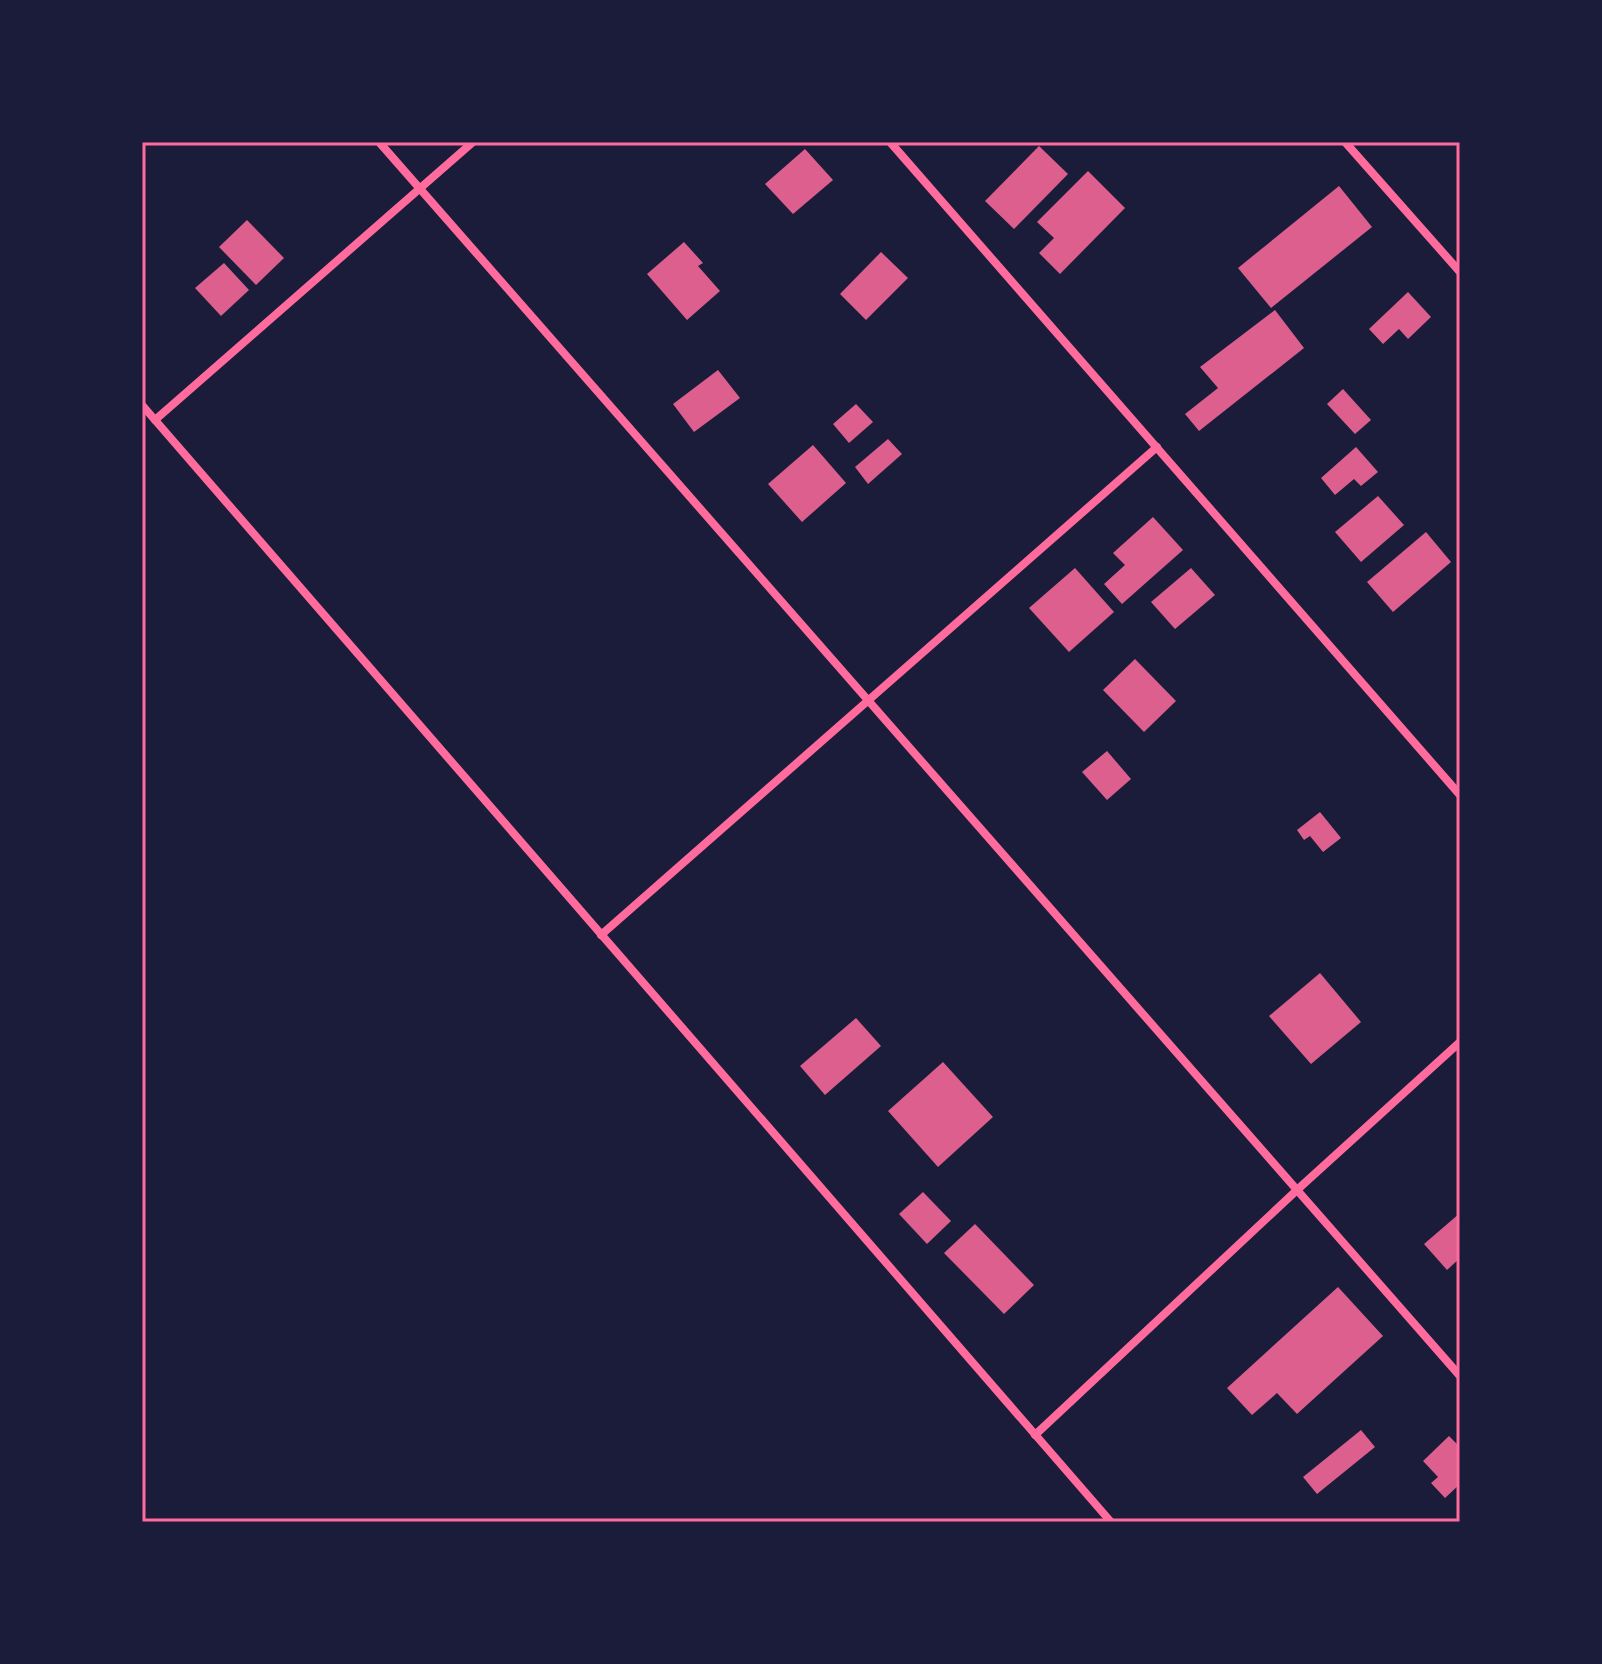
<svg xmlns="http://www.w3.org/2000/svg" width="1602" height="1664" font-family="'IBM Plex Sans',sans-serif">
	<style>
		.building { fill: #dd5f8e }
		.lines { fill: none; stroke-linecap: round; stroke-linejoin: round }
		.minor { stroke: #ff6b9d; stroke-width: 8 }
		.neatline { fill: none; stroke: #ff6b9d; stroke-width: 3 }
	</style>
	<rect width="100%" height="100%" fill="#1b1b3a"/>
	<g class="building">
		<path d="M1039 146 1068 174 1014 229 985 201Z"/>
		<path d="M805 149 833 180 793 214 765 184Z"/>
		<path d="M1088 171 1125 208 1060 274 1039 253 1054 238 1037 222Z"/>
		<path d="M1339 186 1372 227 1271 308 1238 268Z"/>
		<path d="M247 220 284 258 256 285 219 247Z"/>
		<path d="M684 242 703 263 698 266 720 291 687 320 647 274Z"/>
		<path d="M881 252 908 278 866 320 840 294Z"/>
		<path d="M224 263 249 290 221 316 195 288Z"/>
		<path d="M1408 292 1431 317 1408 339 1399 329 1383 344 1369 329Z"/>
		<path d="M1275 310 1304 348 1199 431 1185 414 1218 388 1200 367Z"/>
		<path d="M718 370 740 398 694 432 673 404Z"/>
		<path d="M1343 389 1371 420 1355 434 1327 404Z"/>
		<path d="M856 404 873 422 849 443 833 424Z"/>
		<path d="M888 439 902 454 868 484 855 467Z"/>
		<path d="M813 445 846 483 802 522 768 484Z"/>
		<path d="M1356 447 1378 472 1361 486 1354 479 1335 495 1321 478Z"/>
		<path d="M1378 496 1404 525 1361 562 1335 532Z"/>
		<path d="M1153 517 1183 550 1122 604 1104 584 1125 565 1113 553Z"/>
		<path d="M1426 532 1451 562 1393 612 1367 582Z"/>
		<path d="M1075 568 1114 612 1069 652 1029 608Z"/>
		<path d="M1191 568 1215 595 1175 629 1151 602Z"/>
		<path d="M1135 659 1176 701 1144 732 1103 690Z"/>
		<path d="M1107 751 1131 779 1107 800 1082 772Z"/>
		<path d="M1320 812 1341 838 1323 852 1310 836 1304 840 1297 830Z"/>
		<path d="M1320 973 1361 1022 1311 1064 1269 1016Z"/>
		<path d="M856 1018 881 1046 825 1095 800 1066Z"/>
		<path d="M943 1062 993 1117 938 1167 888 1111Z"/>
		<path d="M923 1192 951 1221 927 1244 899 1214Z"/>
		<path d="M1460 1213V1258L1447 1270 1424 1244Z"/>
		<path d="M975 1224 1034 1285 1004 1314 944 1253Z"/>
		<path d="M1338 1287 1383 1336 1297 1414 1277 1393 1252 1415 1227 1388Z"/>
		<path d="M1361 1430 1375 1447 1317 1494 1303 1477Z"/>
		<path d="M1449 1436 1460 1447V1484L1445 1498 1431 1483 1438 1477 1423 1461Z"/>
	</g>
	<g class="lines">
		<g class="minor">
			<path d="M379 142 1460 1376"/>
			<path d="M890 142 1460 795"/>
			<path d="M1345 142 1460 272"/>
			<path d="M142 405 1111 1522"/>
			<path d="M155 420 473 142"/>
			<path d="M601 935 1157 447"/>
			<path d="M1035 1435 1297 1190 1460 1042"/>
		</g>
	</g>
	<rect width="1602" height="1664" fill="none" stroke="#1b1b3a" stroke-width="288"/>
	<rect x="144" y="144" width="1314" height="1376" class="neatline"/>
</svg>
